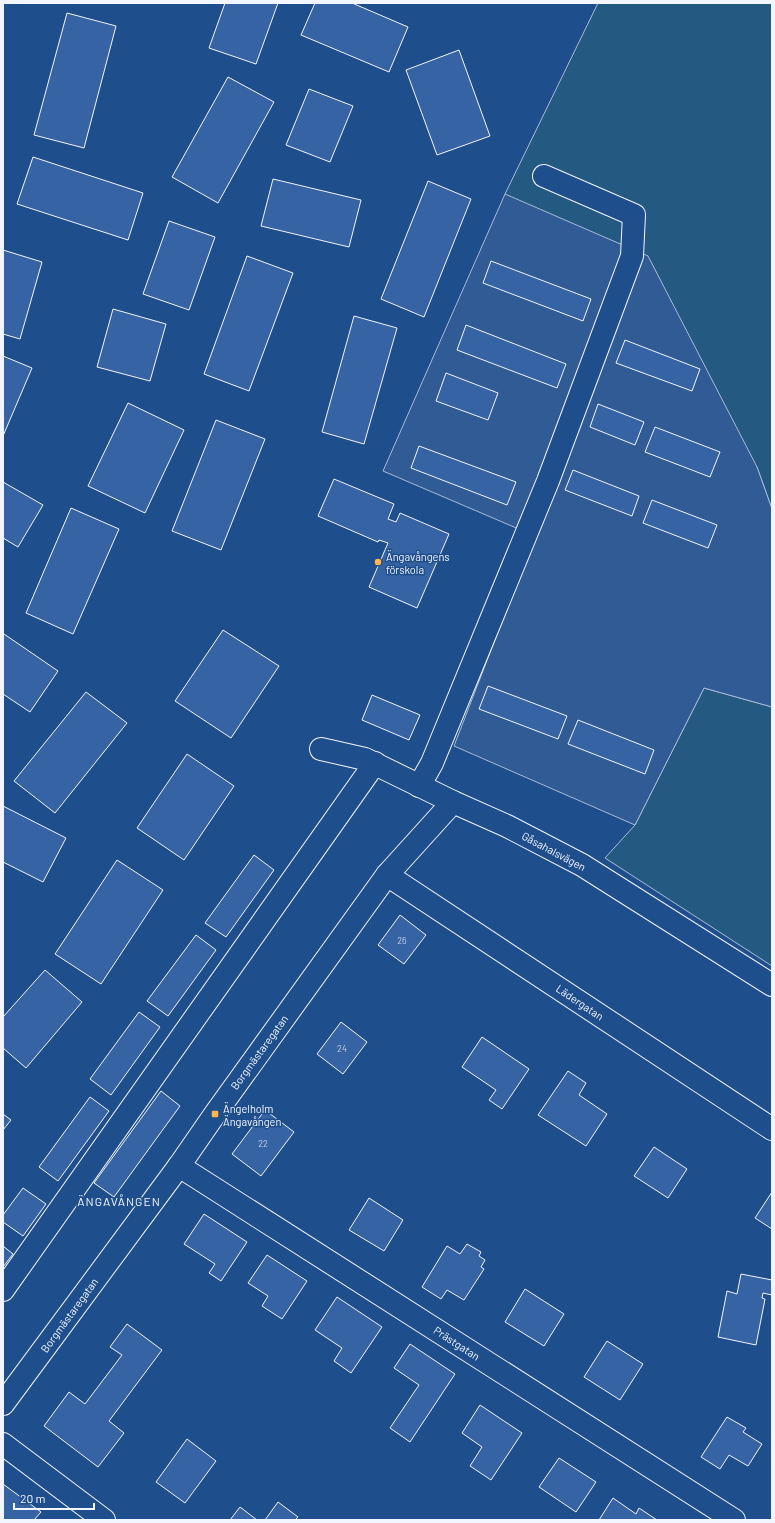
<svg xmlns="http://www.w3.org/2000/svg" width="775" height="1523" font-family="Barlow,sans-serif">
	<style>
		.green { fill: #245a82; stroke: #a8bbd7 }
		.parking { fill: #305b95; stroke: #a8bbd7 }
		.building { fill: #3563a3; stroke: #f2f6ff }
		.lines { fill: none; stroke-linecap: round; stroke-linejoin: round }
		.minor-casing { stroke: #f2f6ff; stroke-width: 24 }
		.minor { stroke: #1f4e8c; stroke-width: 22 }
		.poi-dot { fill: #ffb74d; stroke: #1f4e8c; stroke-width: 1.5 }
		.labels { text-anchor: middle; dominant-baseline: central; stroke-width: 3; stroke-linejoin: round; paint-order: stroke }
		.number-label { font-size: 9px; fill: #c3d1e8 }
		.poi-label { font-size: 11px; fill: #f2f6ff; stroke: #1f4e8c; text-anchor: start }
		.street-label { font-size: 11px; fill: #f2f6ff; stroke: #1f4e8c }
		.neighbourhood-label { font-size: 12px; letter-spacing: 1px; fill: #f2f6ff; stroke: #1f4e8c }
	</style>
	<rect width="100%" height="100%" fill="#1f4e8c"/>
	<g class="green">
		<path d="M598 3H772V509L757 467 505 194Z"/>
		<path d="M704 688 772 707V966L605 858 635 825Z"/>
	</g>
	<path class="parking" d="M505 194 648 256 757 467 772 509V707L704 688 635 825 454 746 535 536 383 471Z"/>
	<g class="building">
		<path d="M225 3H278L256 64 209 48Z"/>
		<path d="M315 3H352L408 27 389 72 301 35Z"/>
		<path d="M67 13 116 26 84 148 34 135Z"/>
		<path d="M459 50 490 136 437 155 406 70Z"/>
		<path d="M228 77 274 102 218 203 172 177Z"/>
		<path d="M309 89 353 106 330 162 286 145Z"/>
		<path d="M33 157 143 193 128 240 17 204Z"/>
		<path d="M273 179 361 200 349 247 261 226Z"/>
		<path d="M428 181 471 199 424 317 381 299Z"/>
		<path d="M169 221 215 237 189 310 143 294Z"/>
		<path d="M3 250 42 262 20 339 3 334Z"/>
		<path d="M247 256 293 273 249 391 204 374Z"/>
		<path d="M491 261 591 299 583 321 483 283Z"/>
		<path d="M113 309 166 324 150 381 97 367Z"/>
		<path d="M354 316 397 328 364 444 322 432Z"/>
		<path d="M466 325 566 364 557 388 457 350Z"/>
		<path d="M625 340 700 369 692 391 616 363Z"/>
		<path d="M3 356 32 368 3 436Z"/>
		<path d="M446 373 498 393 488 420 436 401Z"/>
		<path d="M128 403 184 430 145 513 88 486Z"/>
		<path d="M598 404 644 422 635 445 590 427Z"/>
		<path d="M216 420 265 439 221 550 172 531Z"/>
		<path d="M655 427 720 452 710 477 645 452Z"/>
		<path d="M419 446 516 482 507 505 411 468Z"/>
		<path d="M573 470 639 496 632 516 565 490Z"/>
		<path d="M334 479 394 504 388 519 396 522 400 513 449 534 417 608 369 587 388 543 379 540 378 542 318 516Z"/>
		<path d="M3 482 43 505 18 547 3 538Z"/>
		<path d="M652 500 717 525 708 548 643 523Z"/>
		<path d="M71 508 119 529 73 634 26 613Z"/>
		<path d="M223 630 279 666 231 738 175 701Z"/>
		<path d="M4 634 58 671 30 712 3 694V636Z"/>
		<path d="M488 686 567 716 558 739 479 709Z"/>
		<path d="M86 692 127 723 55 813 14 781Z"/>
		<path d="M372 695 420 715 409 740 362 720Z"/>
		<path d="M578 720 654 750 645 774 568 744Z"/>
		<path d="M187 754 234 786 184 860 137 828Z"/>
		<path d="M3 806 66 838 43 882 3 862Z"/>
		<path d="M254 855 274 870 226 937 205 923Z"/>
		<path d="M117 860 163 890 101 984 55 954Z"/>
		<path d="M400 915 426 935 404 964 378 945Z"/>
		<path d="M196 935 216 950 168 1016 147 1001Z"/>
		<path d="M45 970 82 1002 26 1068 3 1048V1017Z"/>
		<path d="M139 1012 160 1027 111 1095 90 1079Z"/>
		<path d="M341 1022 367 1042 343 1074 317 1054Z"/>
		<path d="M482 1037 529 1069 502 1109 489 1100 496 1090 462 1067Z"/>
		<path d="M568 1071 586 1083 579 1095 607 1114 586 1146 538 1115Z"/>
		<path d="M161 1091 180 1106 114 1197 94 1183Z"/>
		<path d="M90 1097 109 1111 58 1181 39 1167Z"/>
		<path d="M265 1110 294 1132 261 1176 232 1154Z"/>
		<path d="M3 1114 11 1120 3 1130Z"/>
		<path d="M654 1147 687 1169 668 1198 634 1176Z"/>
		<path d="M23 1188 46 1204 23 1236 3 1222V1215Z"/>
		<path d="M772 1192V1229L755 1218Z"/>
		<path d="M369 1198 403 1220 384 1251 349 1230Z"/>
		<path d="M204 1214 247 1242 221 1281 209 1273 215 1264 184 1244Z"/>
		<path d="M467 1244 481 1252 479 1256 485 1260 481 1267 484 1269 464 1300 447 1290 441 1299 422 1287 447 1246 460 1254Z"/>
		<path d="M3 1246 13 1254 3 1267Z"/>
		<path d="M267 1255 307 1281 282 1319 262 1306 268 1296 248 1283Z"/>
		<path d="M741 1274 772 1280V1295L763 1293 762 1298 765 1299 756 1345 718 1337 727 1291 737 1294Z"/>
		<path d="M525 1289 564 1314 544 1346 505 1322Z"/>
		<path d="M337 1297 382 1327 351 1373 334 1361 342 1348 315 1330Z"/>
		<path d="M127 1324 162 1350 109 1421 124 1433 98 1467 44 1426 69 1392 85 1404 122 1355 110 1347Z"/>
		<path d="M607 1341 643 1364 620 1400 584 1377Z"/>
		<path d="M410 1344 455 1374 410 1442 390 1428 419 1385 394 1368Z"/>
		<path d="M480 1405 522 1433 491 1480 470 1466 482 1447 462 1433Z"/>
		<path d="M727 1417 746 1428 743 1432 762 1444 748 1466 729 1455 720 1469 701 1457Z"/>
		<path d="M187 1439 216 1461 185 1503 156 1482Z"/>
		<path d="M559 1458 596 1482 576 1512 539 1487Z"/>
		<path d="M3 1484 41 1512 34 1520H3Z"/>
		<path d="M613 1498 636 1514 639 1508 657 1520H599Z"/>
		<path d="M278 1502 298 1517 295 1520H265Z"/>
		<path d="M240 1507 257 1520H230Z"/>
	</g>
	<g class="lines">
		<defs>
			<g id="minor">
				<path d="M321 749 365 759 453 802 507 826 582 865 772 985"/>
				<path d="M419 786 432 763 548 481 632 256 634 215 544 176"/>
				<path d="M387 875 772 1129"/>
				<path d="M179 1166 734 1520"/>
				<path d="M3 1290 375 763"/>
				<path d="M3 1404 179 1166 215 1114 387 875 453 802"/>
				<path d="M3 1444 104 1520"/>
			</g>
		</defs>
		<use href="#minor" class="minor-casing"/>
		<use href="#minor" class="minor"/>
	</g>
	<g class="poi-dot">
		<circle cx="378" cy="562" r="4"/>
		<rect x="211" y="1110" width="8" height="8" rx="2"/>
	</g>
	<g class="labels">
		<g class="number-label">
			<text x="402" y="940">26</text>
			<text x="342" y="1048">24</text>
			<text x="263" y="1143">22</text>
		</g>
		<g class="poi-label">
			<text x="386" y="556">Ängavångens<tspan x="386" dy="13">förskola</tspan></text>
			<text x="223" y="1108">Ängelholm<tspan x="223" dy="13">Ängavången</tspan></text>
		</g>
		<g class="street-label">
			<text transform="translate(554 851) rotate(28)">Gåsahalsvägen</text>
			<text transform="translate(580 1002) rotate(34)">Lädergatan</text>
			<text transform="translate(259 1052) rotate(-54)">Borgmästaregatan</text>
			<text transform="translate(69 1315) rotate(-54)">Borgmästaregatan</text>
			<text transform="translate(457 1343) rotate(33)">Prästgatan</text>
		</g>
		<g class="neighbourhood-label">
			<text x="119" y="1201">ÄNGAVÅNGEN</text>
		</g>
	</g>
	<rect width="775" height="1523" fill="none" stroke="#f2f6ff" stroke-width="8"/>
	<path d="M14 1503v6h80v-6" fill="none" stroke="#f2f6ff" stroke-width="2"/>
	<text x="20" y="1503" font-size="12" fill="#f2f6ff" stroke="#1f4e8c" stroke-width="3" paint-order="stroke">20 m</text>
</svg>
